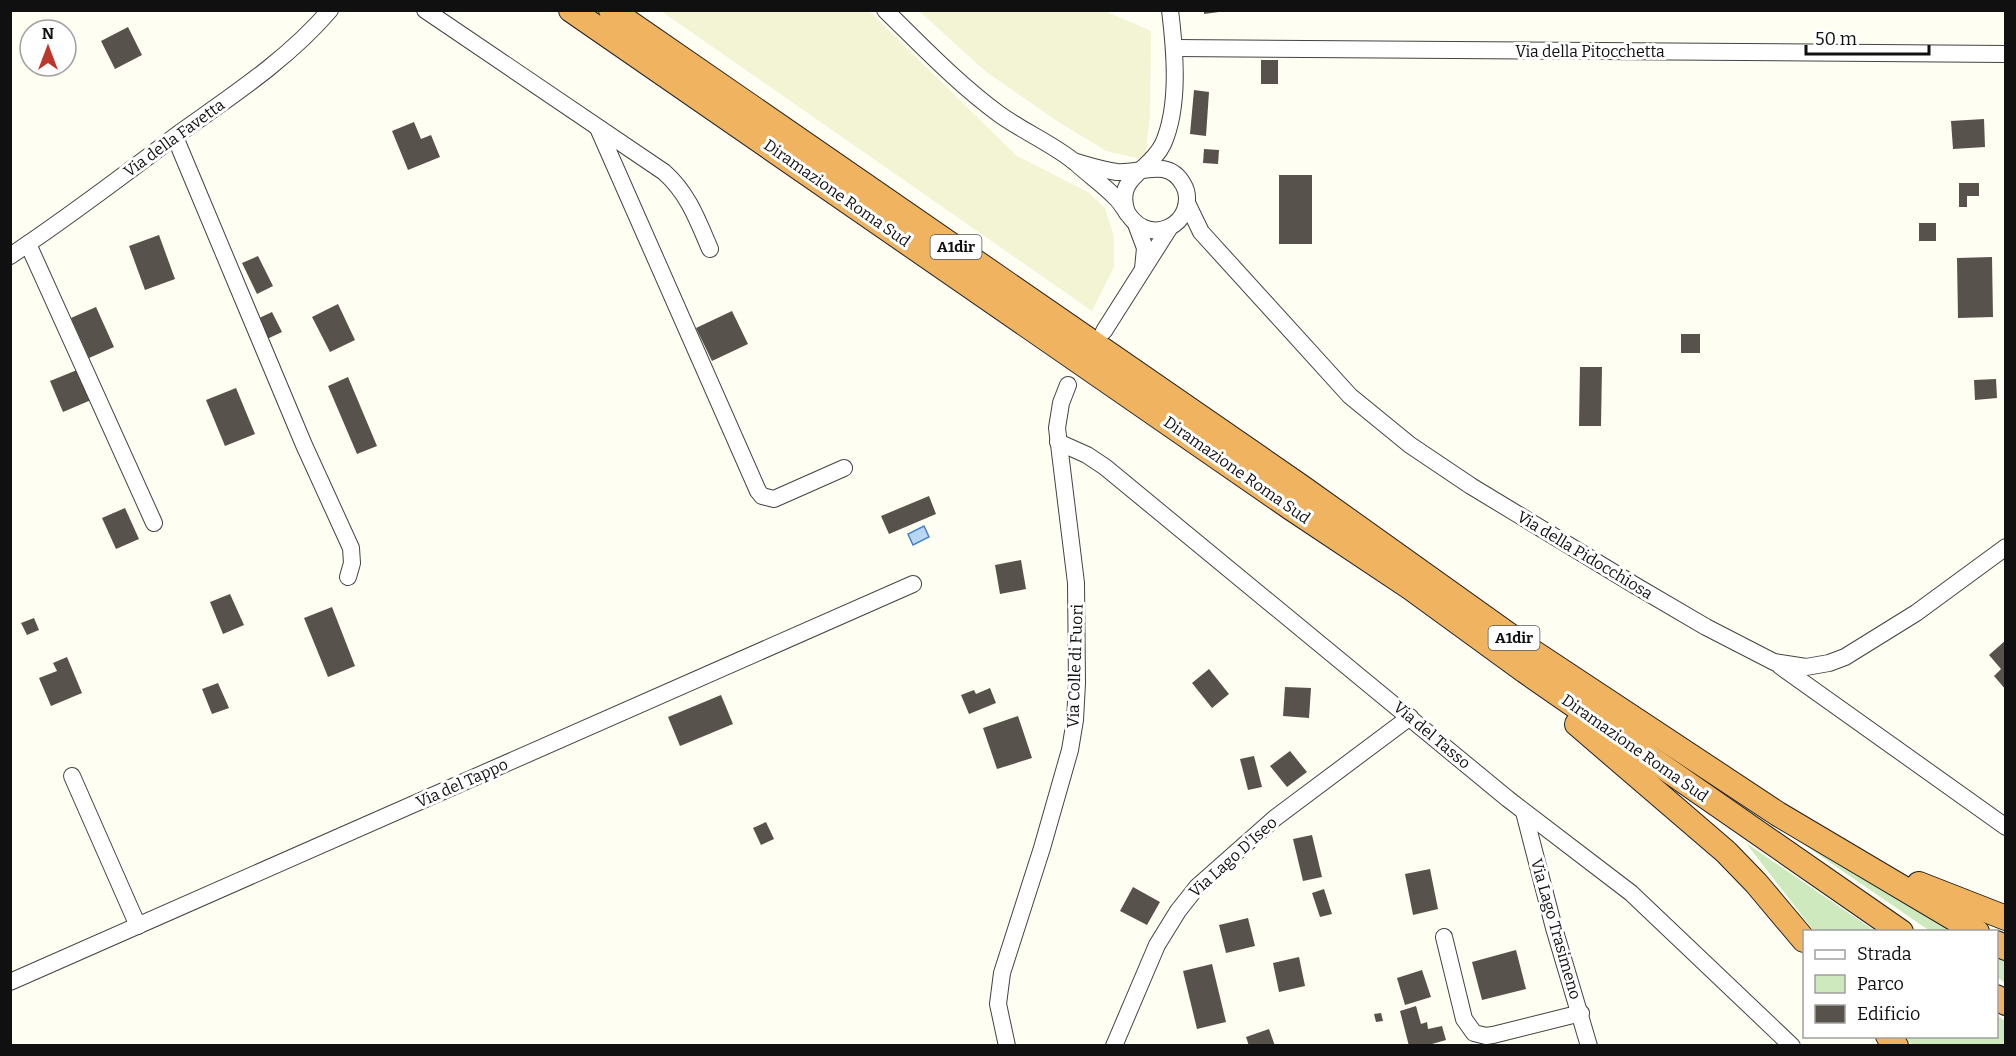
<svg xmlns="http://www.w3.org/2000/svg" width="2016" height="1056" font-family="Bitter,serif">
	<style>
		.farmland { fill: #f3f4d3 }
		.green { fill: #cee9bd }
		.water { fill: #b9d7f5; stroke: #4283ca; stroke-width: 1.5 }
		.building { fill: #58524c }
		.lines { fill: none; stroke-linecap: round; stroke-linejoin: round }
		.minor-casing { stroke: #434343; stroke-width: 18 }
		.highway-casing { stroke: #212121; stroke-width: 26 }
		.minor { stroke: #fff; stroke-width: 16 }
		.highway { stroke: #f0b360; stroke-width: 24 }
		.labels { text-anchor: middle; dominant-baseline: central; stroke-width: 6; stroke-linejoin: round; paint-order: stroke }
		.shield { fill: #fff; stroke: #585858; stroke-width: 1.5 }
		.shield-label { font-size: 15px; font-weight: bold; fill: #101010 }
		.street-label { font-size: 16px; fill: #101010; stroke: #fff }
	</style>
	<rect width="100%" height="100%" fill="#fffef3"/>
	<g class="farmland">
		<path d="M661 11H869L1017 156 1088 192 1105 208 1114 237V267L1092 311Z"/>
		<path d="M919 11H1105L1151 31 1150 114 1145 160 1106 151 1057 121 985 71Z"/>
	</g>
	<g class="green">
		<path d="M1739 800 1957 931H1930Z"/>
		<path d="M1746 843 1875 931H1814Z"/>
		<path d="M1997 955 2005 960V983L1997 977Z"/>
		<path d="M1997 1015 2005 1021V1045H1913L1902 1037 1996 1036Z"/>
	</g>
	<path class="water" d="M924 526 929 537 913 545 908 534Z"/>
	<g class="building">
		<path d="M1204 10H1219V12L1204 14Z"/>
		<path d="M128 27 142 55 115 69 101 41Z"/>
		<rect x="1261" y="60" width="17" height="24"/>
		<path d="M1194 90 1209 92 1206 136 1190 134Z"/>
		<path d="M1984 119 1985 147 1953 149 1951 121Z"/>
		<path d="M414 122 421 139 431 135 440 157 408 170 392 131Z"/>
		<path d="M1204 149 1219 150 1218 164 1203 163Z"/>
		<rect x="1279" y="175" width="33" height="69"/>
		<path d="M1959 183H1979V196H1967V207H1959Z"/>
		<rect x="1919" y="223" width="17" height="18"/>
		<path d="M159 235 175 279 145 290 129 246Z"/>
		<path d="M258 256 273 286 257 294 242 263Z"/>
		<path d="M1992 257 1993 317 1958 318 1957 258Z"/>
		<path d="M338 304 355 340 330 352 312 317Z"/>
		<path d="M96 307 114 347 89 358 71 318Z"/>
		<path d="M732 311 748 344 712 361 696 328Z"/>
		<path d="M272 312 282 332 267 339 257 319Z"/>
		<rect x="1681" y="334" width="19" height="19"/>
		<path d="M1580 367H1602L1601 426H1579Z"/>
		<path d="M77 370 91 400 63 412 50 381Z"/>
		<path d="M348 377 377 446 357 454 328 386Z"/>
		<path d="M1996 379 1997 398 1975 400 1974 380Z"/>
		<path d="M236 388 255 434 225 446 206 400Z"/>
		<path d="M929 496 936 514 889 534 881 516Z"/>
		<path d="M125 508 139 539 116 549 102 518Z"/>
		<path d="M1021 560 1026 589 1000 594 995 565Z"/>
		<path d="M230 594 244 625 223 634 210 602Z"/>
		<path d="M332 607 355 666 328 677 304 618Z"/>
		<path d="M34 618 39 630 27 635 21 623Z"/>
		<path d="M2006 640V690L1994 676 2001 669 1989 655Z"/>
		<path d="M67 657 82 693 51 706 39 678 57 671 53 663Z"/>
		<path d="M1209 669 1229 694 1212 708 1192 683Z"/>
		<path d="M218 683 229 708 212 714 202 689Z"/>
		<path d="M1285 687 1311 688 1309 718 1283 716Z"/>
		<path d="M990 688 996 703 969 714 961 695 974 690 976 694Z"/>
		<path d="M721 695 733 724 680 746 668 717Z"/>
		<path d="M1018 716 1032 758 997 769 983 728Z"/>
		<path d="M1290 751 1307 772 1287 787 1270 766Z"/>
		<path d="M1254 756 1262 787 1248 790 1240 759Z"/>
		<path d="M766 822 774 839 761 845 753 828Z"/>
		<path d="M1312 835 1322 877 1303 881 1293 839Z"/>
		<path d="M1430 869 1438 909 1413 915 1405 874Z"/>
		<path d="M1133 887 1160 902 1147 925 1120 911Z"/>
		<path d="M1324 889 1332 914 1320 917 1312 893Z"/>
		<path d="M1248 918 1255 946 1226 953 1219 925Z"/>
		<path d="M1516 950 1526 989 1482 1000 1472 962Z"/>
		<path d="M1299 957 1305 986 1279 992 1273 963Z"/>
		<path d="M1212 964 1226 1022 1197 1029 1183 971Z"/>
		<path d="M1422 970 1431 997 1405 1005 1397 978Z"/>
		<path d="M1416 1006 1421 1024 1427 1022 1428 1029 1442 1026 1446 1040 1425 1046H1409L1400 1011Z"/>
		<path d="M1381 1013 1383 1021 1376 1022 1374 1014Z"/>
		<path d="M1269 1029 1275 1046H1249L1246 1037Z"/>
	</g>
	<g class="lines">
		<defs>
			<g id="minor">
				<path d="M425 10 664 172C688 193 698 221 710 249"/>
				<path d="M885 10C922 46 958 84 999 114 1024 132 1053 144 1076 163 1089 175 1105 186 1117 199 1126 209 1131 223 1144 228 1160 235 1179 226 1185 210 1188 201 1188 192 1183 184 1168 157 1140 174 1117 172 1102 170 1087 165 1073 161"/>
				<path d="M1175 48 2006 54"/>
				<path d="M598 128 758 491 762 496 774 499 844 468"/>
				<path d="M175 137 304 445 351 548 352 563 348 577"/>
				<path d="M1187 203 1201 232 1350 396 1410 445 1471 486 1636 586 1706 627 1774 662 1806 667 1829 663 1845 657 1916 613 2006 547"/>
				<path d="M1127 213C1114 176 1149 173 1163 144 1180 106 1175 51 1170 10"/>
				<path d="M1136 224 1145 248 1143 269"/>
				<path d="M28 244 154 523"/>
				<path d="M10 256C69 217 125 174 181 132 233 95 288 59 330 10"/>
				<path d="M1104 331 1170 227"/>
				<path d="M1058 442 1087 455 1105 467 1508 799 1631 893 1792 1046"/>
				<path d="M1780 666 2006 827"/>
				<path d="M72 776 138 926"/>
				<path d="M1524 812 1554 928 1589 1046"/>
				<path d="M1444 937 1464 1019 1474 1033 1486 1036 1493 1035 1581 1013"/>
				<path d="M10 982 913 584"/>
				<path d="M1007 1046 998 1004 1002 973 1042 848 1070 750 1075 720 1077 683 1076 583 1057 428 1061 403 1068 385"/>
				<path d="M1114 1046 1157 945 1178 911 1197 887 1275 818 1410 717"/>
			</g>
			<g id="highway">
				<path d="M571 10 1291 508 1411 588 1525 671 1901 932"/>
				<path d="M611 10 1300 486 1530 650 1778 814 1977 932"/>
				<path d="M1577 724 1726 852 1756 883 1804 940"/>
				<path d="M1919 884 2006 918"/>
				<path d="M1996 943 2006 948"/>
				<path d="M1996 997 2006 1003"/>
				<path d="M1888 1036 1896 1046"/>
			</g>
		</defs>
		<use href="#minor" class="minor-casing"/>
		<use href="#highway" class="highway-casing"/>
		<use href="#minor" class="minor"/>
		<use href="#highway" class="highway"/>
	</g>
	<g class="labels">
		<g class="shield">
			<rect x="930.5" y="235" width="51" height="24" rx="4.5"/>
			<rect x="1488.5" y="626" width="51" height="24" rx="4.5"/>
		</g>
		<g class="shield-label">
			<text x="956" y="247">A1dir</text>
			<text x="1514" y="638">A1dir</text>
		</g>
		<g class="street-label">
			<text x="1590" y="51">Via della Pitocchetta</text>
			<text transform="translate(174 138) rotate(-36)">Via della Favetta</text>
			<text transform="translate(837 193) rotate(35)">Diramazione Roma Sud</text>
			<text transform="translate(1237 470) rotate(35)">Diramazione Roma Sud</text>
			<text transform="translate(1585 555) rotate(31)">Via della Pidocchiosa</text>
			<text transform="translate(1075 666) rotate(-88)">Via Colle di Fuori</text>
			<text transform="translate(1432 735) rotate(40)">Via del Tasso</text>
			<text transform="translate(1635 748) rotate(35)">Diramazione Roma Sud</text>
			<text transform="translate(462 783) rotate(-24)">Via del Tappo</text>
			<text transform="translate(1233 857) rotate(-42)">Via Lago D'Iseo</text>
			<text transform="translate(1556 929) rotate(74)">Via Lago Trasimeno</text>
		</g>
	</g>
	<rect width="2016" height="1056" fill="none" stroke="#101010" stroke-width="24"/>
	<rect x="1803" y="930" width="195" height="108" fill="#ffffff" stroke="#9f9f9f" stroke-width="1.5"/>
	<rect x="1815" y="950" width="30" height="9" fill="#ffffff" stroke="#9f9f9f" stroke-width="1.5"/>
	<text x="1857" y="960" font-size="18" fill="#101010">Strada</text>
	<rect x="1815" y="975" width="30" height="18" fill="#cee9bd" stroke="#9f9f9f" stroke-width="1.5"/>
	<text x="1857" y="990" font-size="18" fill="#101010">Parco</text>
	<rect x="1815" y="1005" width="30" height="18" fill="#58524c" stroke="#9f9f9f" stroke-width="1.5"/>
	<text x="1857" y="1020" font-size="18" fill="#101010">Edificio</text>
	<g transform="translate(48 48)"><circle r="28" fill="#ffffff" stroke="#9f9f9f" stroke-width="1.5"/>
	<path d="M0-4.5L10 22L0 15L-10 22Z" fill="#bd362b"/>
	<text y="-9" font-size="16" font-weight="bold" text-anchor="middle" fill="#101010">N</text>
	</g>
	<path d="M1806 45v9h123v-9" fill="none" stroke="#101010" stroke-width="3"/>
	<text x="1815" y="45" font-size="18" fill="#101010" stroke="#ffffff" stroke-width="4.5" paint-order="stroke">50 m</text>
</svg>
